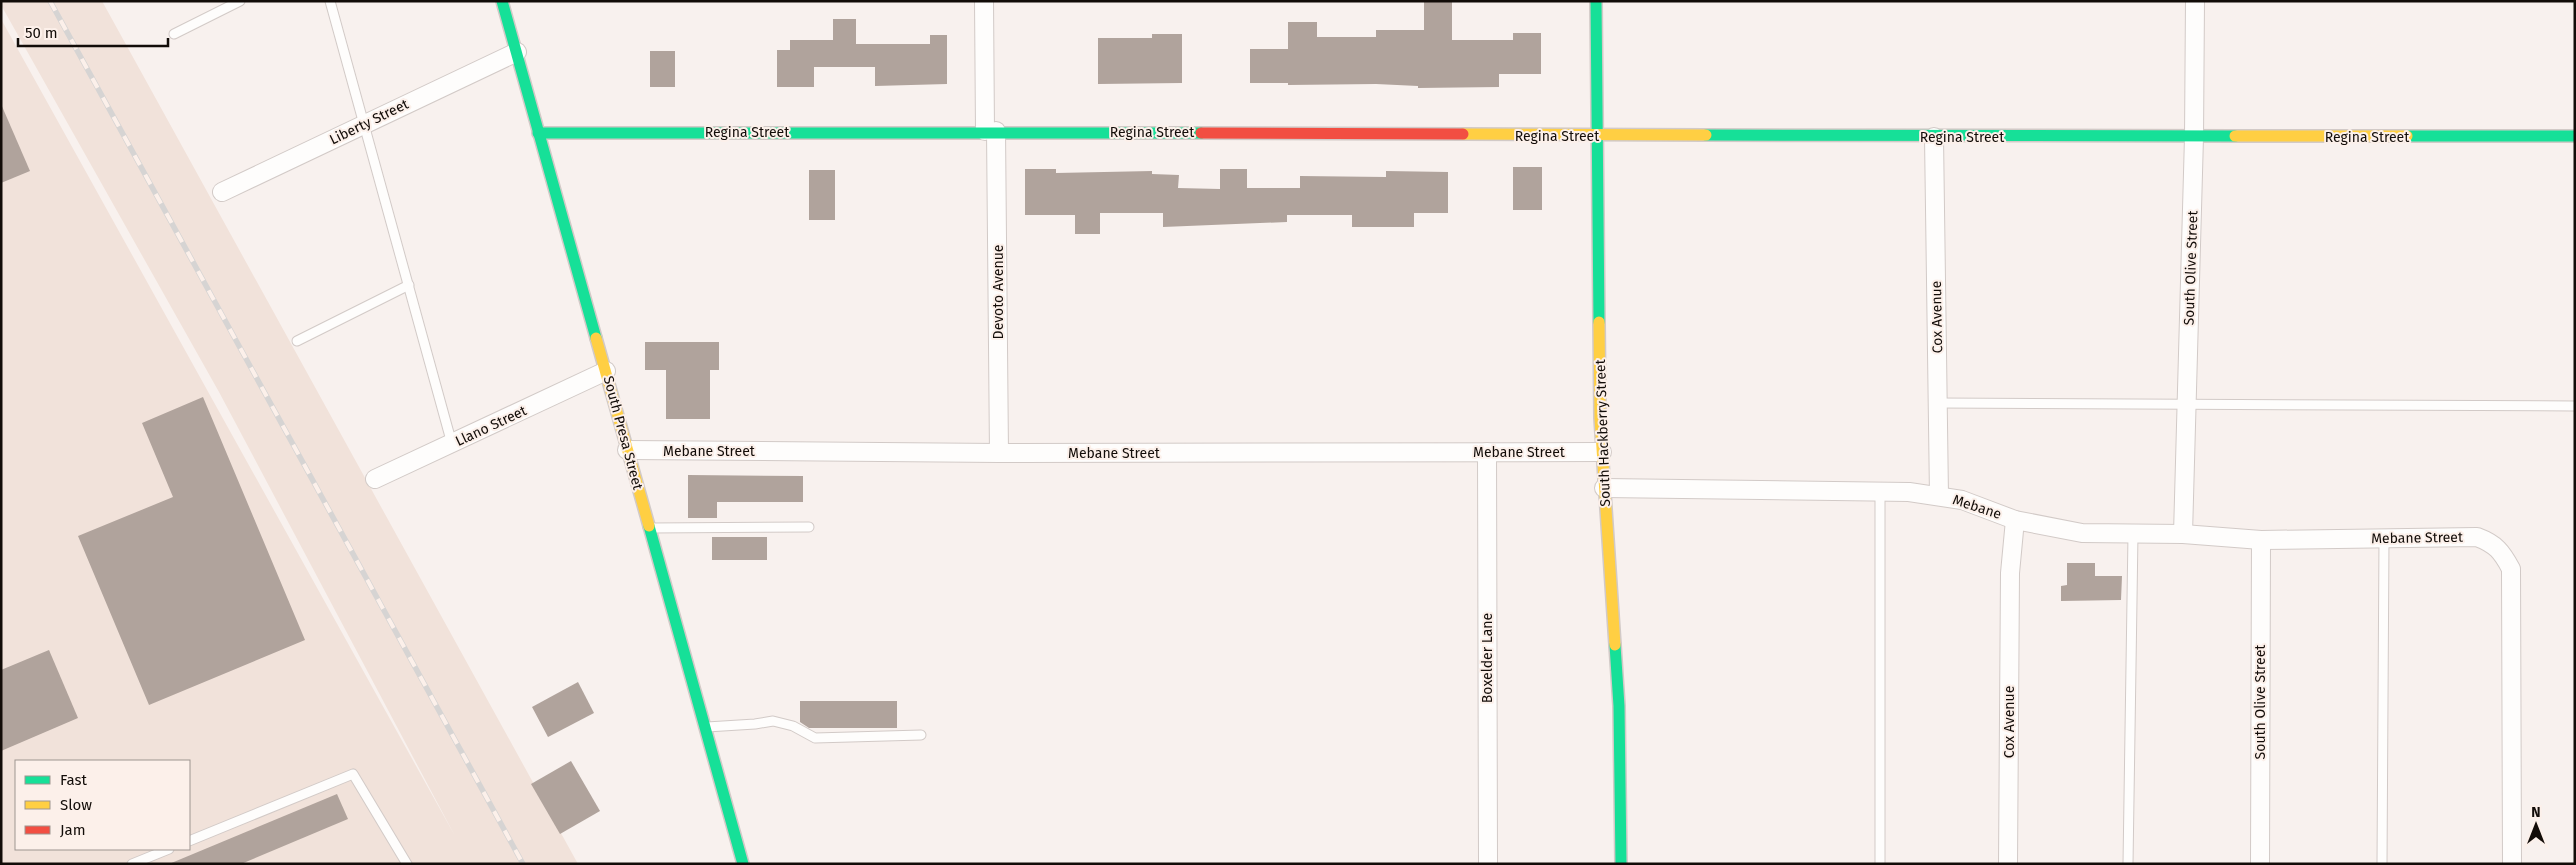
<svg xmlns="http://www.w3.org/2000/svg" width="2576" height="865" font-family="'Fira Sans',sans-serif">
	<style>
		.built { fill: #f1e2da; fill-rule: evenodd }
		.building { fill: #b0a39c }
		.lines { fill: none; stroke-linecap: round; stroke-linejoin: round }
		.lane-casing { stroke: #d2cac7; stroke-width: 11 }
		.street-casing { stroke: #d2cac7; stroke-width: 20 }
		.fast-casing { stroke: #d2cac7; stroke-width: 14 }
		.slow-casing { stroke: #d2cac7; stroke-width: 14 }
		.jam-casing { stroke: #d2cac7; stroke-width: 14 }
		.lane { stroke: #fefdfc; stroke-width: 9 }
		.street { stroke: #fefdfc; stroke-width: 18 }
		.fast { stroke: #16e098; stroke-width: 11 }
		.slow { stroke: #ffcf43; stroke-width: 11 }
		.jam { stroke: #f24e42; stroke-width: 11 }
		.rail-casing { stroke: #d6d4d3; stroke-width: 5.5 }
		.rail { stroke: #fcf0ea; stroke-width: 4; stroke-dasharray: 11; stroke-linecap: butt }
		.labels { text-anchor: middle; dominant-baseline: central; stroke-width: 4; stroke-linejoin: round; paint-order: stroke }
		.street-label { font-size: 14px; fill: #120c08; stroke: #fcf0ea }
	</style>
	<rect width="100%" height="100%" fill="#f8f1ee"/>
	<path class="built" d="M1 1H102L578 864H1V19L455 836 219 392 1 5ZM16 761H189V849H16Z"/>
	<g class="building">
		<path d="M1424 1H1452V40H1513V33H1541V74H1499V87L1418 88V86L1376 84 1288 85V83H1250V49H1288V22H1317V37H1376V30H1424Z"/>
		<path d="M833 19H856V44H930V35H947V84L875 86V67H814V87H777V50H790V40H833Z"/>
		<path d="M1152 34H1182V83L1098 84V38H1152Z"/>
		<rect x="650" y="51" width="25" height="36"/>
		<path d="M1 104 30 171 1 183Z"/>
		<rect x="1513" y="167" width="29" height="43"/>
		<path d="M1025 169H1056V173L1152 171V174L1179 175 1178 188 1220 189V169H1247V188H1300V176L1386 177V171L1448 172V213H1414V227H1352V215H1287V222L1163 227V213H1100V234H1075V215H1025Z"/>
		<rect x="809" y="170" width="26" height="50"/>
		<path d="M645 342H719V370H710V419H666V370H645Z"/>
		<path d="M203 397 305 640 149 705 78 536 173 497 142 423Z"/>
		<path d="M688 475 803 476V502H717V518H688Z"/>
		<rect x="712" y="537" width="55" height="23"/>
		<path d="M2067 563H2095V576H2122L2121 600 2061 601V586L2067 585Z"/>
		<path d="M49 650 78 718 1 751V670Z"/>
		<path d="M578 682 594 713 548 737 532 707Z"/>
		<path d="M800 701H897V728H809L800 722Z"/>
		<path d="M571 761 600 811 560 834 531 784Z"/>
		<path d="M337 794 348 819 241 864H169Z"/>
	</g>
	<g class="lines">
		<defs>
			<g id="lane">
				<path d="M330 1 452 444"/>
				<path d="M174 34 240 1"/>
				<path d="M297 341 409 285"/>
				<path d="M1938 403 2575 406"/>
				<path d="M1880 491V864"/>
				<path d="M651 528 809 527"/>
				<path d="M707 727 755 724 773 721 793 726 815 738 921 735"/>
				<path d="M189 841 353 774 407 864"/>
				<path d="M132 864 169 849"/>
				<path d="M2128 864 2133 534"/>
				<path d="M2382 864 2384 538"/>
			</g>
			<g id="street">
				<path d="M984 1 985 131"/>
				<path d="M996 131 999 453"/>
				<path d="M1934 137 1939 496"/>
				<path d="M222 192 517 52"/>
				<path d="M627 450 999 453 1602 452"/>
				<path d="M1487 452 1488 864"/>
				<path d="M375 479 606 371"/>
				<path d="M1604 488 1909 492 1962 500 2015 520 2082 533 2183 534 2261 540 2477 537C2496 544 2502 552 2511 569L2512 864"/>
				<path d="M2183 534 2194 137 2195 1"/>
				<path d="M2008 864 2010 573 2015 520"/>
				<path d="M2260 864 2261 540"/>
			</g>
			<g id="fast">
				<path d="M502 1 596 338"/>
				<path d="M1596 1 1599 322"/>
				<path d="M538 133H1201"/>
				<path d="M1706 135 2235 136"/>
				<path d="M2407 136H2575"/>
				<path d="M649 526 743 864"/>
				<path d="M1615 645 1619 706 1621 864"/>
			</g>
			<g id="slow">
				<path d="M1463 134 1706 135"/>
				<path d="M2235 136H2407"/>
				<path d="M1599 322 1600 418 1615 645"/>
				<path d="M596 338 649 526"/>
			</g>
			<path id="jam" d="M1201 133 1463 134"/>
		</defs>
		<use href="#lane" class="lane-casing"/>
		<use href="#street" class="street-casing"/>
		<use href="#fast" class="fast-casing"/>
		<use href="#slow" class="slow-casing"/>
		<use href="#jam" class="jam-casing"/>
		<use href="#lane" class="lane"/>
		<use href="#street" class="street"/>
		<use href="#fast" class="fast"/>
		<use href="#slow" class="slow"/>
		<use href="#jam" class="jam"/>
		<defs>
			<path id="rail" d="M50 1 523 864"/>
		</defs>
		<use href="#rail" class="rail-casing"/>
		<use href="#rail" class="rail"/>
	</g>
	<g class="labels">
		<g class="street-label">
			<text transform="translate(369 122) rotate(-26)">Liberty Street</text>
			<text x="747" y="132">Regina Street</text>
			<text x="1152" y="132">Regina Street</text>
			<text x="1557" y="136">Regina Street</text>
			<text x="1962" y="137">Regina Street</text>
			<text x="2367" y="137">Regina Street</text>
			<text transform="translate(2191 268) rotate(-88)">South Olive Street</text>
			<text transform="translate(998 292) rotate(-90)">Devoto Avenue</text>
			<text transform="translate(1937 317) rotate(-91)">Cox Avenue</text>
			<text transform="translate(491 426) rotate(-25)">Llano Street</text>
			<text transform="translate(623 433) rotate(75)">South Presa Street</text>
			<text transform="translate(1603 433) rotate(-92)">South Hackberry Street</text>
			<text x="709" y="451">Mebane Street</text>
			<text x="1519" y="452">Mebane Street</text>
			<text x="1114" y="453">Mebane Street</text>
			<text transform="translate(1977 507) rotate(18)">Mebane</text>
			<text transform="translate(2417 538) rotate(-1)">Mebane Street</text>
			<text transform="translate(1487 658) rotate(-90)">Boxelder Lane</text>
			<text transform="translate(2260 702) rotate(-90)">South Olive Street</text>
			<text transform="translate(2009 722) rotate(-90)">Cox Avenue</text>
		</g>
	</g>
	<rect width="2576" height="865" fill="none" stroke="#120c08" stroke-width="5"/>
	<rect x="15" y="760" width="175" height="90" fill="#fcf0ea" stroke="#9e9590"/>
	<rect x="25" y="776" width="25" height="8" fill="#16e098" stroke="#9e9590"/>
	<text x="60" y="785" font-size="15" fill="#120c08">Fast</text>
	<rect x="25" y="801" width="25" height="8" fill="#ffcf43" stroke="#9e9590"/>
	<text x="60" y="810" font-size="15" fill="#120c08">Slow</text>
	<rect x="25" y="826" width="25" height="8" fill="#f24e42" stroke="#9e9590"/>
	<text x="60" y="835" font-size="15" fill="#120c08">Jam</text>
	<g transform="translate(2536 825)" stroke="#fcf0ea" stroke-width="4" paint-order="stroke">
	<path d="M0-4L9 19L0 12L-9 19Z" fill="#120c08"/>
	<text y="-8" font-size="14" font-weight="bold" text-anchor="middle" fill="#120c08">N</text>
	</g>
	<path d="M18 38v8h150v-8" fill="none" stroke="#120c08" stroke-width="2.5"/>
	<text x="25" y="38" font-size="15" fill="#120c08" stroke="#fcf0ea" stroke-width="4" paint-order="stroke">50 m</text>
</svg>
